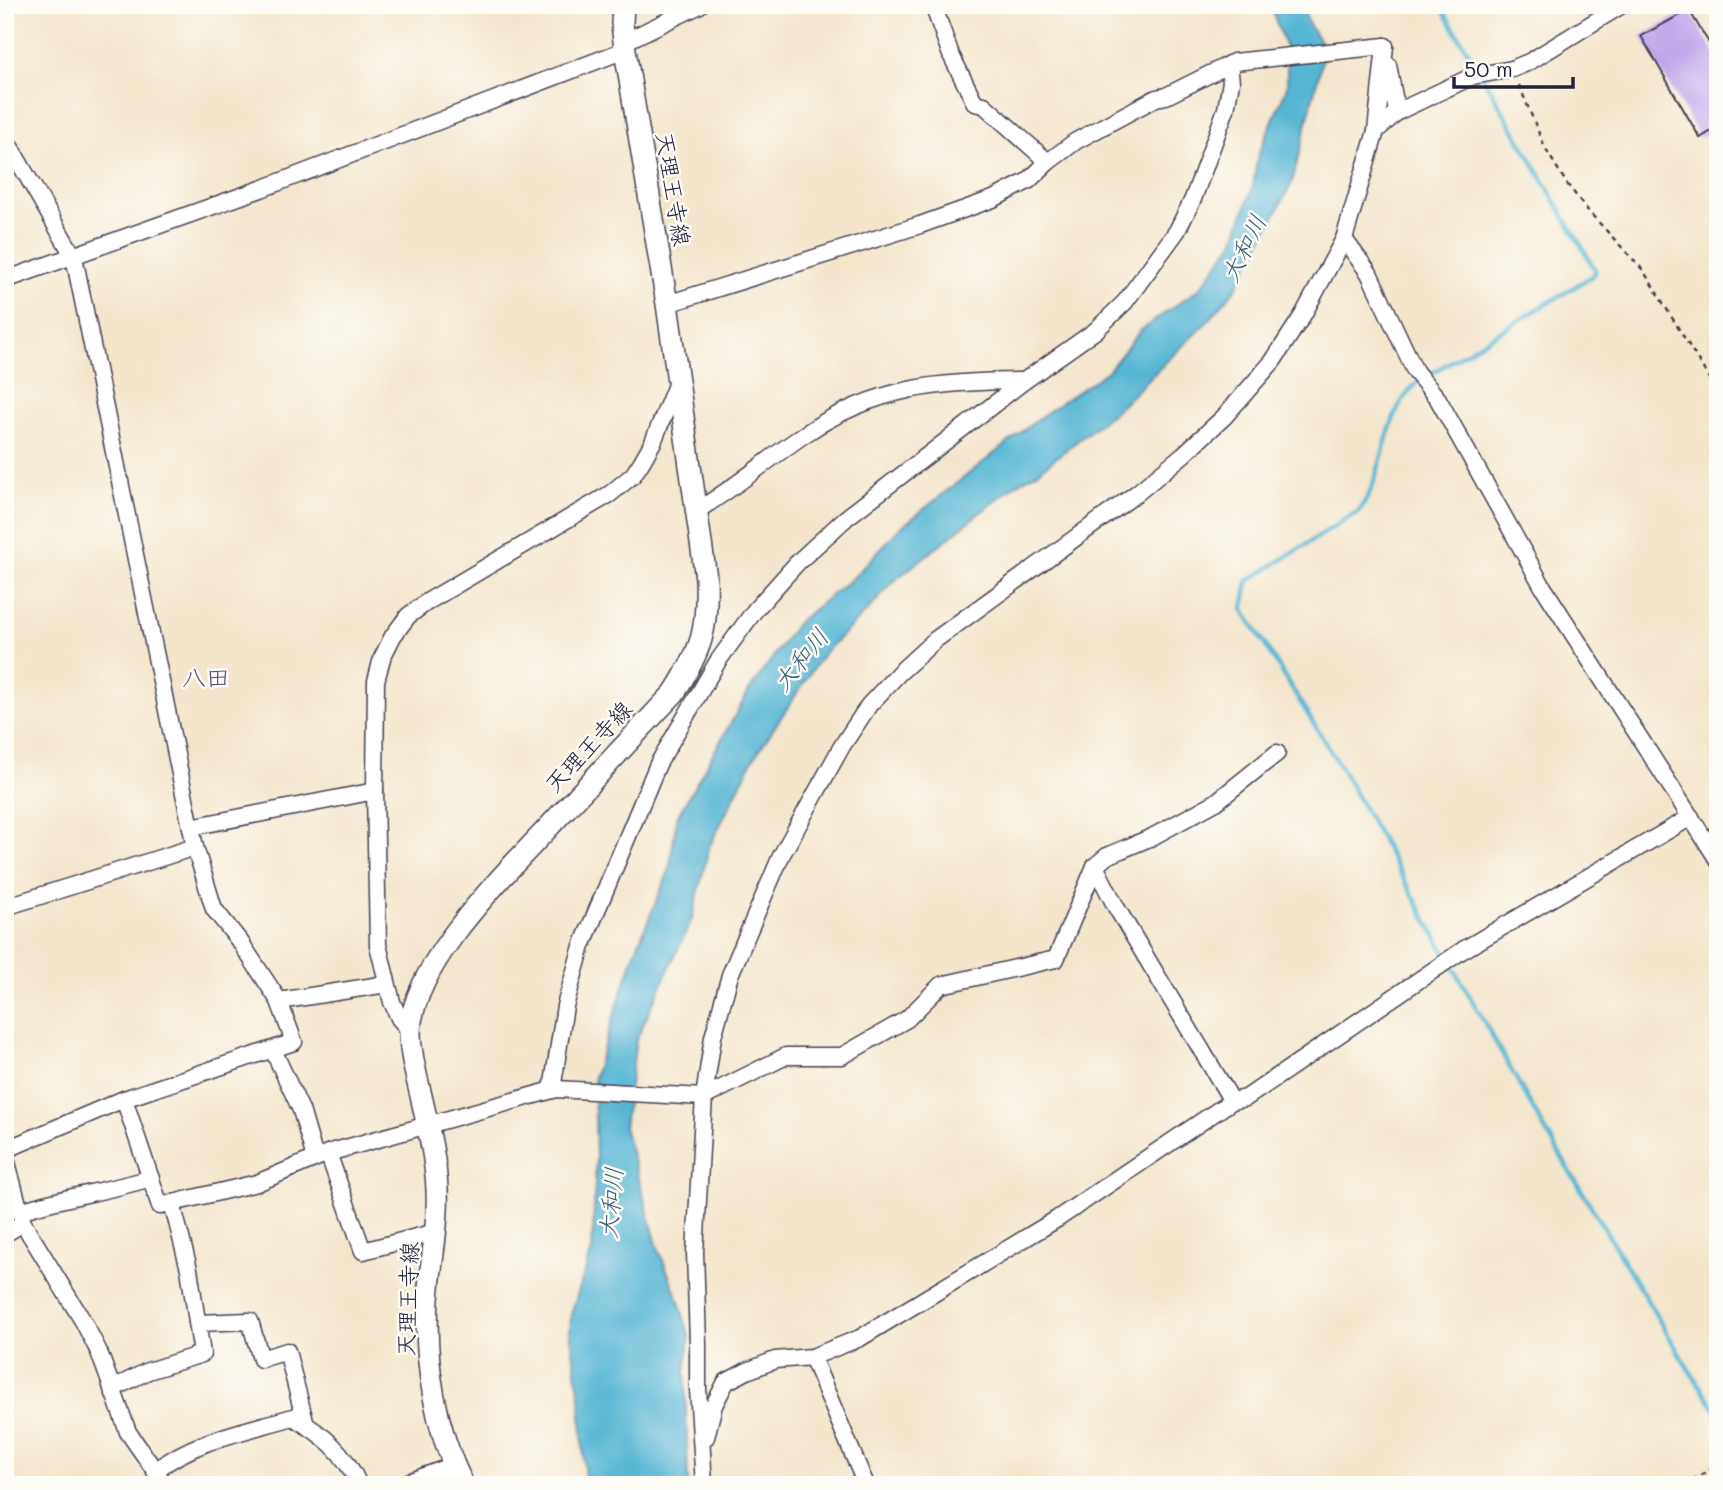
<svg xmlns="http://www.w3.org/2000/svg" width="1723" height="1490" font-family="Mali,'Klee One',sans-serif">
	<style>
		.water { fill: #56b6d4; stroke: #3c6c88; stroke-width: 2 }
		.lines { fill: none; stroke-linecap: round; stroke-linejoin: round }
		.stream { stroke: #56b6d4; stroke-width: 4.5 }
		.building { fill: #bca0ea }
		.minor-casing { stroke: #423f51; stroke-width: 19 }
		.major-casing { stroke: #423f51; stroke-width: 24 }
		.path { stroke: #423f51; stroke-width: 2.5; stroke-dasharray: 5 5; stroke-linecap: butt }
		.minor { stroke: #fff; stroke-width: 16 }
		.major { stroke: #fff; stroke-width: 21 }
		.labels { text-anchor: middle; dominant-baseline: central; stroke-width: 5; stroke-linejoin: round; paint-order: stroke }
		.street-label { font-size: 23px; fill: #22223b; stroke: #fdfcf7 }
		.water-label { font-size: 24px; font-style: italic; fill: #375d78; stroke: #fdfcf7 }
		.neighbourhood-label { font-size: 24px; fill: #584e78; stroke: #fdfcf7 }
	</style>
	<rect width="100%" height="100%" fill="#fdfcf7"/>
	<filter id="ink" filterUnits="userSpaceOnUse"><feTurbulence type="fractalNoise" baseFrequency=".0143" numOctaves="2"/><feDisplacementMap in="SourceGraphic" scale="14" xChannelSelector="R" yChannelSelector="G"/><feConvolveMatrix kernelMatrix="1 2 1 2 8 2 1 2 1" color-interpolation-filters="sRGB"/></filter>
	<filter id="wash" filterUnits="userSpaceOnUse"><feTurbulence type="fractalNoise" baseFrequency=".00686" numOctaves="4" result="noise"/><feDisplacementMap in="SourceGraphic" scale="28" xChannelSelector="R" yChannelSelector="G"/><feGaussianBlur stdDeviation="1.57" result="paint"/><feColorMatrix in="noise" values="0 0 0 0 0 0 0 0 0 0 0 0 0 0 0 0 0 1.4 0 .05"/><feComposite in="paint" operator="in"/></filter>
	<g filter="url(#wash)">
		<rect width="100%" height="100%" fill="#f4e6cd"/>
		<path class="water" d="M1270 5H1301L1310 26 1325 49 1292 183 1235 290 1207 322 1118 409 1039 471 1015 485 894 581 866 612 823 654 752 761 709 847 692 919 636 1040 624 1127 658 1248 678 1298 690 1338 685 1372 688 1485H585L580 1397 570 1331 571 1314 592 1250 596 1159 594 1077 635 952 669 871 677 817 749 691 797 623 854 577 900 528 1043 415 1108 371 1140 331 1200 288 1234 241 1253 186 1258 155 1287 87V51Z"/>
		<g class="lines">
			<g class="stream">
				<path d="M1440 5 1479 70"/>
				<path d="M1425 377 1591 277 1596 271 1483 77"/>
				<path d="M1418 382C1381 415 1387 472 1359 511L1248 581 1243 609 1341 768 1544 1128 1686 1365 1718 1413"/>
			</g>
		</g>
		<g id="blocks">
			<path class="building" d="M1689 10 1718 58V127L1700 138 1641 36Z"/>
		</g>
	</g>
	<g filter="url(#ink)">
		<use href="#blocks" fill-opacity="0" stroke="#423f51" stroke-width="2"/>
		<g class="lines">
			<defs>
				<g id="minor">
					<path d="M933 5 951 55 975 103 984 105 1048 162"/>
					<path d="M624 42 700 5"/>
					<path d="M1388 65 1397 112"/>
					<path d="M1376 131 1397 112 1473 76 1512 69 1529 62 1622 5"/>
					<path d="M5 138 74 257 195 847 214 909 241 943 279 1001 294 1042 124 1099 5 1150"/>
					<path d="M1344 239 1369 273 1415 371 1438 399 1543 587 1718 860"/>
					<path d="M5 280 261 189 625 50"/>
					<path d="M667 304 920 225 993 199 1028 181 1048 162 1076 141 1156 98 1166 96 1234 62 1385 46"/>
					<path d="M696 511C735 488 768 459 805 434 876 386 942 381 1024 381"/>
					<path d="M191 827 375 791"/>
					<path d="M1095 866 1116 907 1232 1101"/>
					<path d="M5 907 195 847"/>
					<path d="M279 1001 387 984"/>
					<path d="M410 1031 399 1018 392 1002 378 945 375 791 376 681 382 658 393 636 408 616 427 602 610 494 633 475 641 463 653 442 678 380"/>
					<path d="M273 1050 301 1110 315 1158"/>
					<path d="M552 1090 565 1006 582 946 658 764 718 661 755 610 798 562 846 518 1024 381 1095 331 1125 302 1177 231 1193 199 1226 109 1231 82 1229 64"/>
					<path d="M124 1099 160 1206 257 1183 328 1153 556 1089 704 1097 786 1056H842L907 1019 941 985 1056 959 1095 866 1107 856 1152 837 1216 802 1277 753"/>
					<path d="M328 1153 363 1251 436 1232"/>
					<path d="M5 1155 23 1223 83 1321 99 1352 128 1432 165 1485"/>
					<path d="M20 1211C63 1197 108 1191 151 1178"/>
					<path d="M5 1234 23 1223"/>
					<path d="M197 1323 250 1321 261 1359 287 1351 306 1425"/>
					<path d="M812 1357 866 1485"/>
					<path d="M112 1389 148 1371 202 1354 189 1269 172 1203"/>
					<path d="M706 1437 714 1405 726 1382 747 1371 775 1360 812 1357 860 1338 1057 1219 1232 1101 1246 1098 1463 950 1691 817"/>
					<path d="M155 1471C194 1440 246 1431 293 1417 324 1435 344 1451 359 1485"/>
					<path d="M401 1485 454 1465"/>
					<path d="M704 1485 698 1389V1343L695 1252 704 1097 713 1037 730 975 781 856 842 746 869 705 899 673 935 640 1137 493 1184 454 1224 417 1273 361 1303 315 1344 239 1376 131 1385 46"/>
				</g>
				<path id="major" d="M463 1485C435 1428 424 1363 428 1299 430 1269 436 1240 437 1210 439 1173 430 1136 422 1100 417 1078 410 1055 410 1032 413 959 511 869 558 817 597 776 635 734 674 693 702 649 708 630 706 578L667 304 625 50 622 23 623 5"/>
			</defs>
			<use href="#minor" class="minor-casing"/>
			<use href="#major" class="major-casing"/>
			<g class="path">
				<path d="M1519 85 1545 148 1567 184 1590 213 1643 270 1718 393"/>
				<path d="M1683 1485 1718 1465"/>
			</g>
			<use href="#minor" class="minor"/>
			<use href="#major" class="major"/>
		</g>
	</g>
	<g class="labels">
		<g class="street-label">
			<text transform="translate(674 189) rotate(81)">天理王寺線</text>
			<text transform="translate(588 746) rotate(-47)">天理王寺線</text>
			<text transform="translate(407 1299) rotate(-88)">天理王寺線</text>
		</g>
		<g class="water-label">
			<text transform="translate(1243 248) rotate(-64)">大和川</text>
			<text transform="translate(800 659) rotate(-51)">大和川</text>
			<text transform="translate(610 1203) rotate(-85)">大和川</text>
		</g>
		<g class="neighbourhood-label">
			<text x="206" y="676">八田</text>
		</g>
	</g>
	<rect width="1723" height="1490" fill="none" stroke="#fdfcf7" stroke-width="28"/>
	<path d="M1454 77v10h119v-10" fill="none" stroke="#22223b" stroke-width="3.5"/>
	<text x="1464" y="77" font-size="21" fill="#22223b" stroke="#fdfcf7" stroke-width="5" paint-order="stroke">50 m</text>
</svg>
